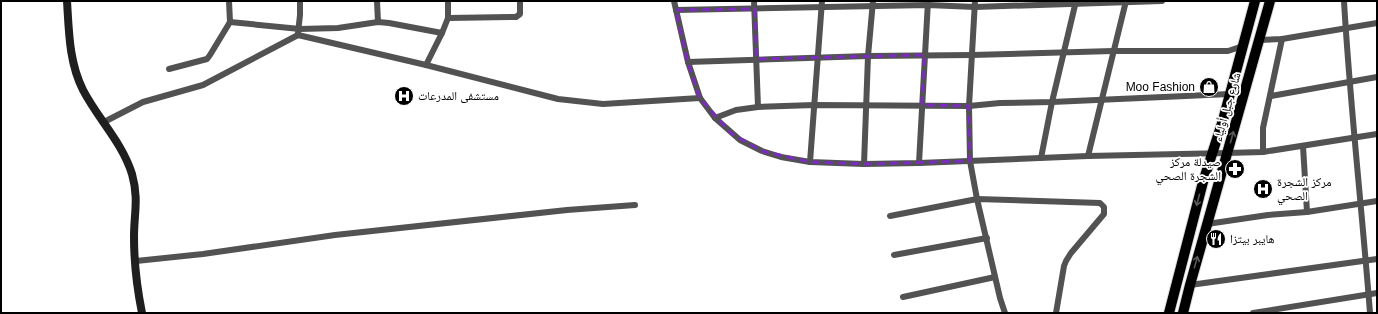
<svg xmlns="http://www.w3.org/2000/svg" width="1378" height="314" font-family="Arial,'Noto Naskh Arabic',sans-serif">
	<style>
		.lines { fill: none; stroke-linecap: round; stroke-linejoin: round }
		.primary-casing { stroke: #dbdbdb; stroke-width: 12 }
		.street { stroke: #525252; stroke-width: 6 }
		.secondary { stroke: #1f1f1f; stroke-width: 8 }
		.primary { stroke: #000; stroke-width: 10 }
		.oneway { stroke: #595959 }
		.marked { fill: none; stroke: #7b2cbf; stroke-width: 3; stroke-dasharray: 8 5; stroke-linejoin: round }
		.labels { text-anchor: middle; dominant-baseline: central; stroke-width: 3.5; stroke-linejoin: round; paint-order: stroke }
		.poi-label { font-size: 12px; fill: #000; stroke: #fff; text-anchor: start }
		.street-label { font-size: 12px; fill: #000; stroke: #fff }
	</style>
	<rect width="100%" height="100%" fill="#fff"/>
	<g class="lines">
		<defs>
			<g id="primary">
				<path d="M1169 313 1203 182 1223 120 1255 1"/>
				<path d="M1183 313 1190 285 1270 1"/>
			</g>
		</defs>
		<use href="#primary" class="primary-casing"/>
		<g class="street">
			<path d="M229 1 230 22"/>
			<path d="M377 1 378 22"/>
			<path d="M674 1 688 62 700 98 715 118 740 140 762 151 781 157 810 162 864 164 919 163 1088 156 1227 153 1263 152 1377 134"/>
			<path d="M754 1 758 107"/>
			<path d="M975 1 969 106 970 161 977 199 1000 298 1005 313"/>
			<path d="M1344 1C1350 105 1362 209 1370 313"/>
			<path d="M676 10 928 5 975 7 1162 1"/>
			<path d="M448 18V1"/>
			<path d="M298 33 300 15V1"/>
			<path d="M1259 40 1282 39 1377 23"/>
			<path d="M688 62 868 56 972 55 1113 51H1228L1243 46"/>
			<path d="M426 65 442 33"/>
			<path d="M169 69 207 59 210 55 230 22 300 29 338 28 378 22 389 23 442 33 448 18 516 17 520 14V1"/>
			<path d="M1271 96 1377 77"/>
			<path d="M715 118 736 110 758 107 814 105 969 106 1000 103 1052 102 1230 94"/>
			<path d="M104 122 143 102 203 85 298 35 426 65 558 99 603 104 700 98"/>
			<path d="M1303 146 1307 212"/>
			<path d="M1263 152V128L1282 39"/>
			<path d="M1088 156 1126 1"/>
			<path d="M1041 158 1052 102 1076 1"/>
			<path d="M810 162 822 1"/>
			<path d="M919 163 928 1"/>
			<path d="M864 164 868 56 873 1"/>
			<path d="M890 216 977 199 1100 203 1104 207V214L1071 253 1066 261 1064 266 1056 313"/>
			<path d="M1207 224 1268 215 1307 212 1377 201"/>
			<path d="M894 255 987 238"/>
			<path d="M136 261 203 254 335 235 567 210 635 205"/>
			<path d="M1190 285 1377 259"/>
			<path d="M903 297 995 277"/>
			<path d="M1253 313 1377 293"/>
		</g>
		<path class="secondary" d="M67 1C69 32 69 62 83 90 98 119 122 142 132 174 139 199 134 213 134 237 134 262 137 288 142 313"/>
		<use href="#primary" class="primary"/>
	</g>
	<defs><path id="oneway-shaft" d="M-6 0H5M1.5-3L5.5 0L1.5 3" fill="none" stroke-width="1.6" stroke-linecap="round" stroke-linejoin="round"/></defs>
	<g class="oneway">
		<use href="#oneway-shaft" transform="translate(1232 137) rotate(-75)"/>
		<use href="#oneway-shaft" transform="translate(1198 200) rotate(105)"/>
		<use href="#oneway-shaft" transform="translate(1196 262) rotate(-74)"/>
	</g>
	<path class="marked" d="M755 9 757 59 925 55 922 105 969 106 970 161 864 164 810 162 762 151 731 133 700 98 688 62 676 10Z"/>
	<defs>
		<symbol id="shop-disc" viewBox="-11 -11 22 22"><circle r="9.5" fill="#000" stroke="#fff"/><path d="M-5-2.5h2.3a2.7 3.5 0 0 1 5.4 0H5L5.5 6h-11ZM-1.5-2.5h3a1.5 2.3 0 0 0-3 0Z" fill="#fff"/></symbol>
		<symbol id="hospital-disc" viewBox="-11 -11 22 22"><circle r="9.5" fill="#000" stroke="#fff"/><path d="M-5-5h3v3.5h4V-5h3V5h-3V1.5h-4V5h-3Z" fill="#fff"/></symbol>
		<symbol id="pharmacy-disc" viewBox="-11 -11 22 22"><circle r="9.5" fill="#000" stroke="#fff"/><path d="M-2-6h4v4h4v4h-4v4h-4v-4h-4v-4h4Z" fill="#fff"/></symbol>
		<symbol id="restaurant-disc" viewBox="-11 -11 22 22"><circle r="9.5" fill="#000" stroke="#fff"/><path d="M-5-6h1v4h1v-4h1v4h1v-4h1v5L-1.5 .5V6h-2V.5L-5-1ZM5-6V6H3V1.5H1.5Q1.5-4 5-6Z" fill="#fff"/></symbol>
	</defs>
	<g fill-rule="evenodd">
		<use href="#shop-disc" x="1198" y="76" width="22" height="22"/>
		<use href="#hospital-disc" x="393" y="85" width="22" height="22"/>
		<use href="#pharmacy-disc" x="1224" y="158" width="22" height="22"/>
		<use href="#hospital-disc" x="1252" y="178" width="22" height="22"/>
		<use href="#restaurant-disc" x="1205" y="228" width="22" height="22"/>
	</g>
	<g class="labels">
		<g class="poi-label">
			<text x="1195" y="87" text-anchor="end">Moo Fashion</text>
			<text x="418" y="96">مستشفى المدرعات</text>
			<text x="1221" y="162" text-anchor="end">صيدلة مركز<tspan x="1221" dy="14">الشجرة الصحي</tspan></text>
			<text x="1277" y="182">مركز الشجرة<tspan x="1277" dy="14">الصحي</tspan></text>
			<text x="1230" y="239">هايبر بيتزا</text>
		</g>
		<g class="street-label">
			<text transform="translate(1227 107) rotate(-74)">شارع جبل أولياء</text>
		</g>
	</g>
	<rect width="1378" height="314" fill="none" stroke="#000000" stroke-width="4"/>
</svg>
